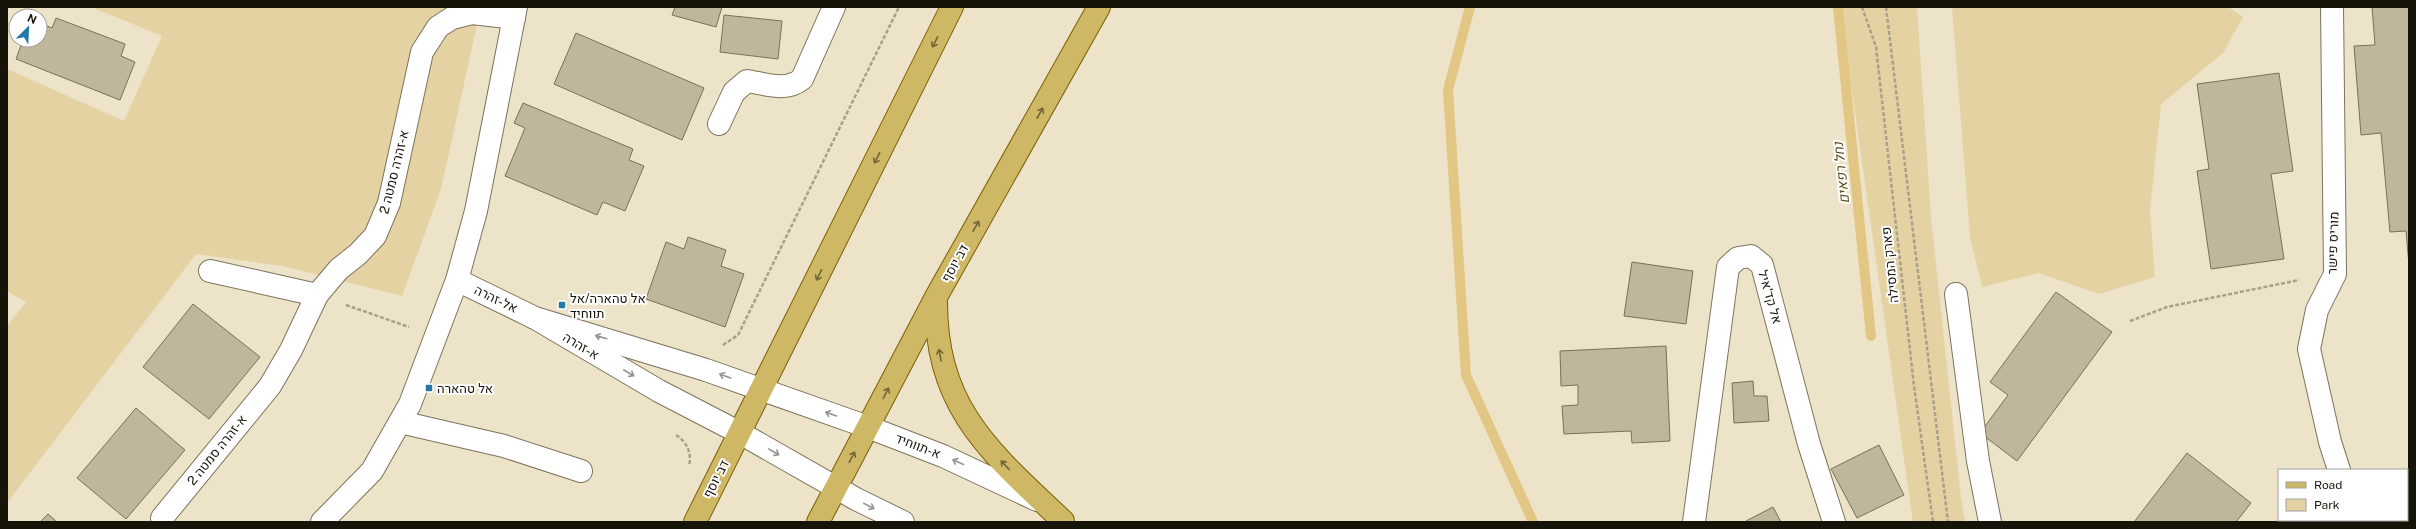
<svg xmlns="http://www.w3.org/2000/svg" width="2416" height="529" font-family="'Public Sans',Heebo,sans-serif">
	<style>
		.green { fill: #e5d2a3 }
		.lines { fill: none; stroke-linecap: round; stroke-linejoin: round }
		.stream { stroke: #e1c783; stroke-width: 10 }
		.building { fill: #c0b69c; stroke: #7a7058 }
		.minor-casing { stroke: #7d735b; stroke-width: 24 }
		.major-casing { stroke: #796003; stroke-width: 24 }
		.path { stroke: #a8a08b; stroke-width: 2.5; stroke-dasharray: 4 2; stroke-linecap: butt }
		.minor { stroke: #fff; stroke-width: 22 }
		.major { stroke: #ceb866; stroke-width: 22 }
		.oneway { stroke: #726638 }
		.oneway2 { stroke: #969590 }
		.poi-dot { fill: #2478a8; stroke: #fff; stroke-width: 1.5 }
		.labels { text-anchor: middle; dominant-baseline: central; stroke-width: 4; stroke-linejoin: round; paint-order: stroke }
		.street-label { font-size: 13px; fill: #161309; stroke: #fff }
		.poi-label { font-size: 13px; fill: #161309; stroke: #fff; text-anchor: start }
		.water-label { font-size: 14px; font-style: italic; fill: #5f4c19; stroke: #fff }
	</style>
	<rect width="100%" height="100%" fill="#ede3c8"/>
	<g class="green">
		<path d="M91 7H442L478 20 441 189 402 296 282 266 196 254 7 503V326L26 302 7 291V69L124 121 162 36Z"/>
		<path d="M1840 7H1917L1931 217 1961 498 1965 522H1913Z"/>
		<path d="M1952 7H2228L2243 17 2223 53 2161 104 2150 211 2155 277 2099 294 2039 273 1982 287 1970 237Z"/>
	</g>
	<g class="lines">
		<g class="stream">
			<path d="M1470 7 1448 90 1466 375 1533 522"/>
			<path d="M1838 7 1871 336"/>
		</g>
	</g>
	<g class="building">
		<path d="M675 7H722L716 27 672 15Z"/>
		<path d="M2372 7H2409V265L2406 231 2390 232 2381 133 2361 135 2354 46 2375 45Z"/>
		<path d="M724 15 782 21 778 59 720 52Z"/>
		<path d="M56 18 125 44 121 56 135 62 120 100 16 59 23 40H40V23L52 28Z"/>
		<path d="M576 33 704 88 682 140 554 84Z"/>
		<path d="M2279 73 2293 171 2271 174 2284 259 2211 269 2197 171 2209 169 2197 84Z"/>
		<path d="M523 103 633 149 629 160 644 166 625 211 603 202 597 215 505 176 525 128 514 123Z"/>
		<path d="M688 237 726 250 721 266 744 274 725 327 646 299 666 242 684 249Z"/>
		<path d="M1632 262 1693 271 1686 324 1624 316Z"/>
		<path d="M2056 292 2112 332 2017 461 1980 433 2008 395 1990 382Z"/>
		<path d="M193 304 260 357 209 419 143 367Z"/>
		<path d="M1666 346 1670 441 1632 443 1631 431 1564 434 1562 406 1578 405V385L1561 386 1560 351Z"/>
		<path d="M1753 381 1754 396H1767L1769 421 1734 423 1732 383Z"/>
		<path d="M136 408 185 450 126 519 77 478Z"/>
		<path d="M1879 445 1904 495 1857 518 1831 469Z"/>
		<path d="M2187 453 2251 503 2236 522H2134Z"/>
		<path d="M1773 507 1781 522H1746V521Z"/>
		<path d="M48 514 57 522H40Z"/>
	</g>
	<g class="lines">
		<defs>
			<g id="minor">
				<path d="M2332 7 2335 274 2317 310 2309 349 2330 442 2339 470"/>
				<path d="M719 124 734 92 747 81C766 84 786 92 802 79L834 7"/>
				<path d="M210 271 317 295"/>
				<path d="M457 280 535 318 659 391 740 433 856 499 903 522"/>
				<path d="M1956 294 1978 461 1990 522"/>
				<path d="M535 318 706 370 868 427 943 456 1037 500"/>
				<path d="M400 422 504 446 581 471"/>
				<path d="M162 518 270 386 291 350 317 295 339 269 358 254 375 236 389 203 422 52 438 27 452 18 472 13 514 18"/>
				<path d="M2356 520 2357 522"/>
				<path d="M322 522 372 471 410 404 457 280 476 211 516 7"/>
				<path d="M1694 522 1728 267 1738 258 1751 256 1762 265 1809 444 1834 522"/>
			</g>
			<g id="major">
				<path d="M936 298C935 408 989 451 1063 521"/>
				<path d="M695 522 952 7"/>
				<path d="M818 522 936 297 1099 7"/>
			</g>
		</defs>
		<use href="#minor" class="minor-casing"/>
		<use href="#major" class="major-casing"/>
		<g class="path">
			<path d="M1862 7 1876 47 1914 386 1933 522"/>
			<path d="M1886 7 1948 522"/>
			<path d="M346 305 409 327"/>
			<path d="M2130 321 2167 307 2299 280"/>
			<path d="M723 345 738 335 899 7"/>
			<path d="M676 435C687 442 692 453 689 466"/>
		</g>
		<use href="#minor" class="minor"/>
		<use href="#major" class="major"/>
	</g>
	<defs><path id="oneway-shaft" d="M-6 0H5M1.5-3L5.5 0L1.5 3" fill="none" stroke-width="1.6" stroke-linecap="round" stroke-linejoin="round"/></defs>
	<g class="oneway">
		<use href="#oneway-shaft" transform="translate(935 42) rotate(117)"/>
		<use href="#oneway-shaft" transform="translate(1040 113) rotate(-61)"/>
		<use href="#oneway-shaft" transform="translate(877 158) rotate(117)"/>
		<use href="#oneway-shaft" transform="translate(976 226) rotate(-61)"/>
		<use href="#oneway-shaft" transform="translate(819 275) rotate(116)"/>
		<use href="#oneway-shaft" transform="translate(940 355) rotate(-101)"/>
		<use href="#oneway-shaft" transform="translate(886 393) rotate(-62)"/>
		<use href="#oneway-shaft" transform="translate(852 457) rotate(-62)"/>
		<use href="#oneway-shaft" transform="translate(1005 465) rotate(-133)"/>
	</g>
	<g class="oneway2">
		<use href="#oneway-shaft" transform="translate(601 337) rotate(-164)"/>
		<use href="#oneway-shaft" transform="translate(629 373) rotate(30)"/>
		<use href="#oneway-shaft" transform="translate(725 376) rotate(-160)"/>
		<use href="#oneway-shaft" transform="translate(831 414) rotate(-161)"/>
		<use href="#oneway-shaft" transform="translate(774 452) rotate(30)"/>
		<use href="#oneway-shaft" transform="translate(958 462) rotate(-156)"/>
		<use href="#oneway-shaft" transform="translate(869 506) rotate(27)"/>
	</g>
	<g class="poi-dot">
		<rect x="558" y="301" width="8" height="8" rx="2"/>
		<rect x="425" y="384" width="8" height="8" rx="2"/>
	</g>
	<g class="labels">
		<g class="street-label">
			<text transform="translate(394 172) rotate(-76)">א-זהרה סמטה 2</text>
			<text transform="translate(2333 243) rotate(-88)">מוריס פישר</text>
			<text transform="translate(955 263) rotate(-61)">דב יוסף</text>
			<text transform="translate(1890 265) rotate(-96)">פארק המסילה</text>
			<text transform="translate(1770 297) rotate(74)">אל קד'איל</text>
			<text transform="translate(496 299) rotate(26)">אל-זהרה</text>
			<text transform="translate(581 346) rotate(31)">א-זהרה</text>
			<text transform="translate(918 446) rotate(21)">א-תווחיד</text>
			<text transform="translate(217 450) rotate(-51)">א-זהרה סמטה 2</text>
			<text transform="translate(716 479) rotate(-63)">דב יוסף</text>
		</g>
		<g class="poi-label">
			<text x="570" y="298">אל טהארה/אל<tspan x="570" dy="15">תווחיד</tspan></text>
			<text x="437" y="388">אל טהארה</text>
		</g>
		<g class="water-label">
			<text transform="translate(1841 173) rotate(-96)">נחל רפאים</text>
		</g>
	</g>
	<rect width="2416" height="529" fill="none" stroke="#161309" stroke-width="16"/>
	<rect x="2278" y="469" width="130" height="52" fill="#ffffff" stroke="#a2a19d"/>
	<rect x="2286" y="482" width="20" height="6" fill="#ceb866" stroke="#a2a19d"/>
	<text x="2314" y="489" font-size="12" fill="#161309">Road</text>
	<rect x="2286" y="499" width="20" height="12" fill="#e5d2a3" stroke="#a2a19d"/>
	<text x="2314" y="509" font-size="12" fill="#161309">Park</text>
	<g transform="translate(28 28) rotate(24)"><circle r="19" fill="#ffffff" stroke="#a2a19d"/>
	<path d="M0-3L7 15L0 10L-7 15Z" fill="#2478a8"/>
	<text y="-6" font-size="11" font-weight="bold" text-anchor="middle" fill="#161309">N</text>
	</g>
</svg>
